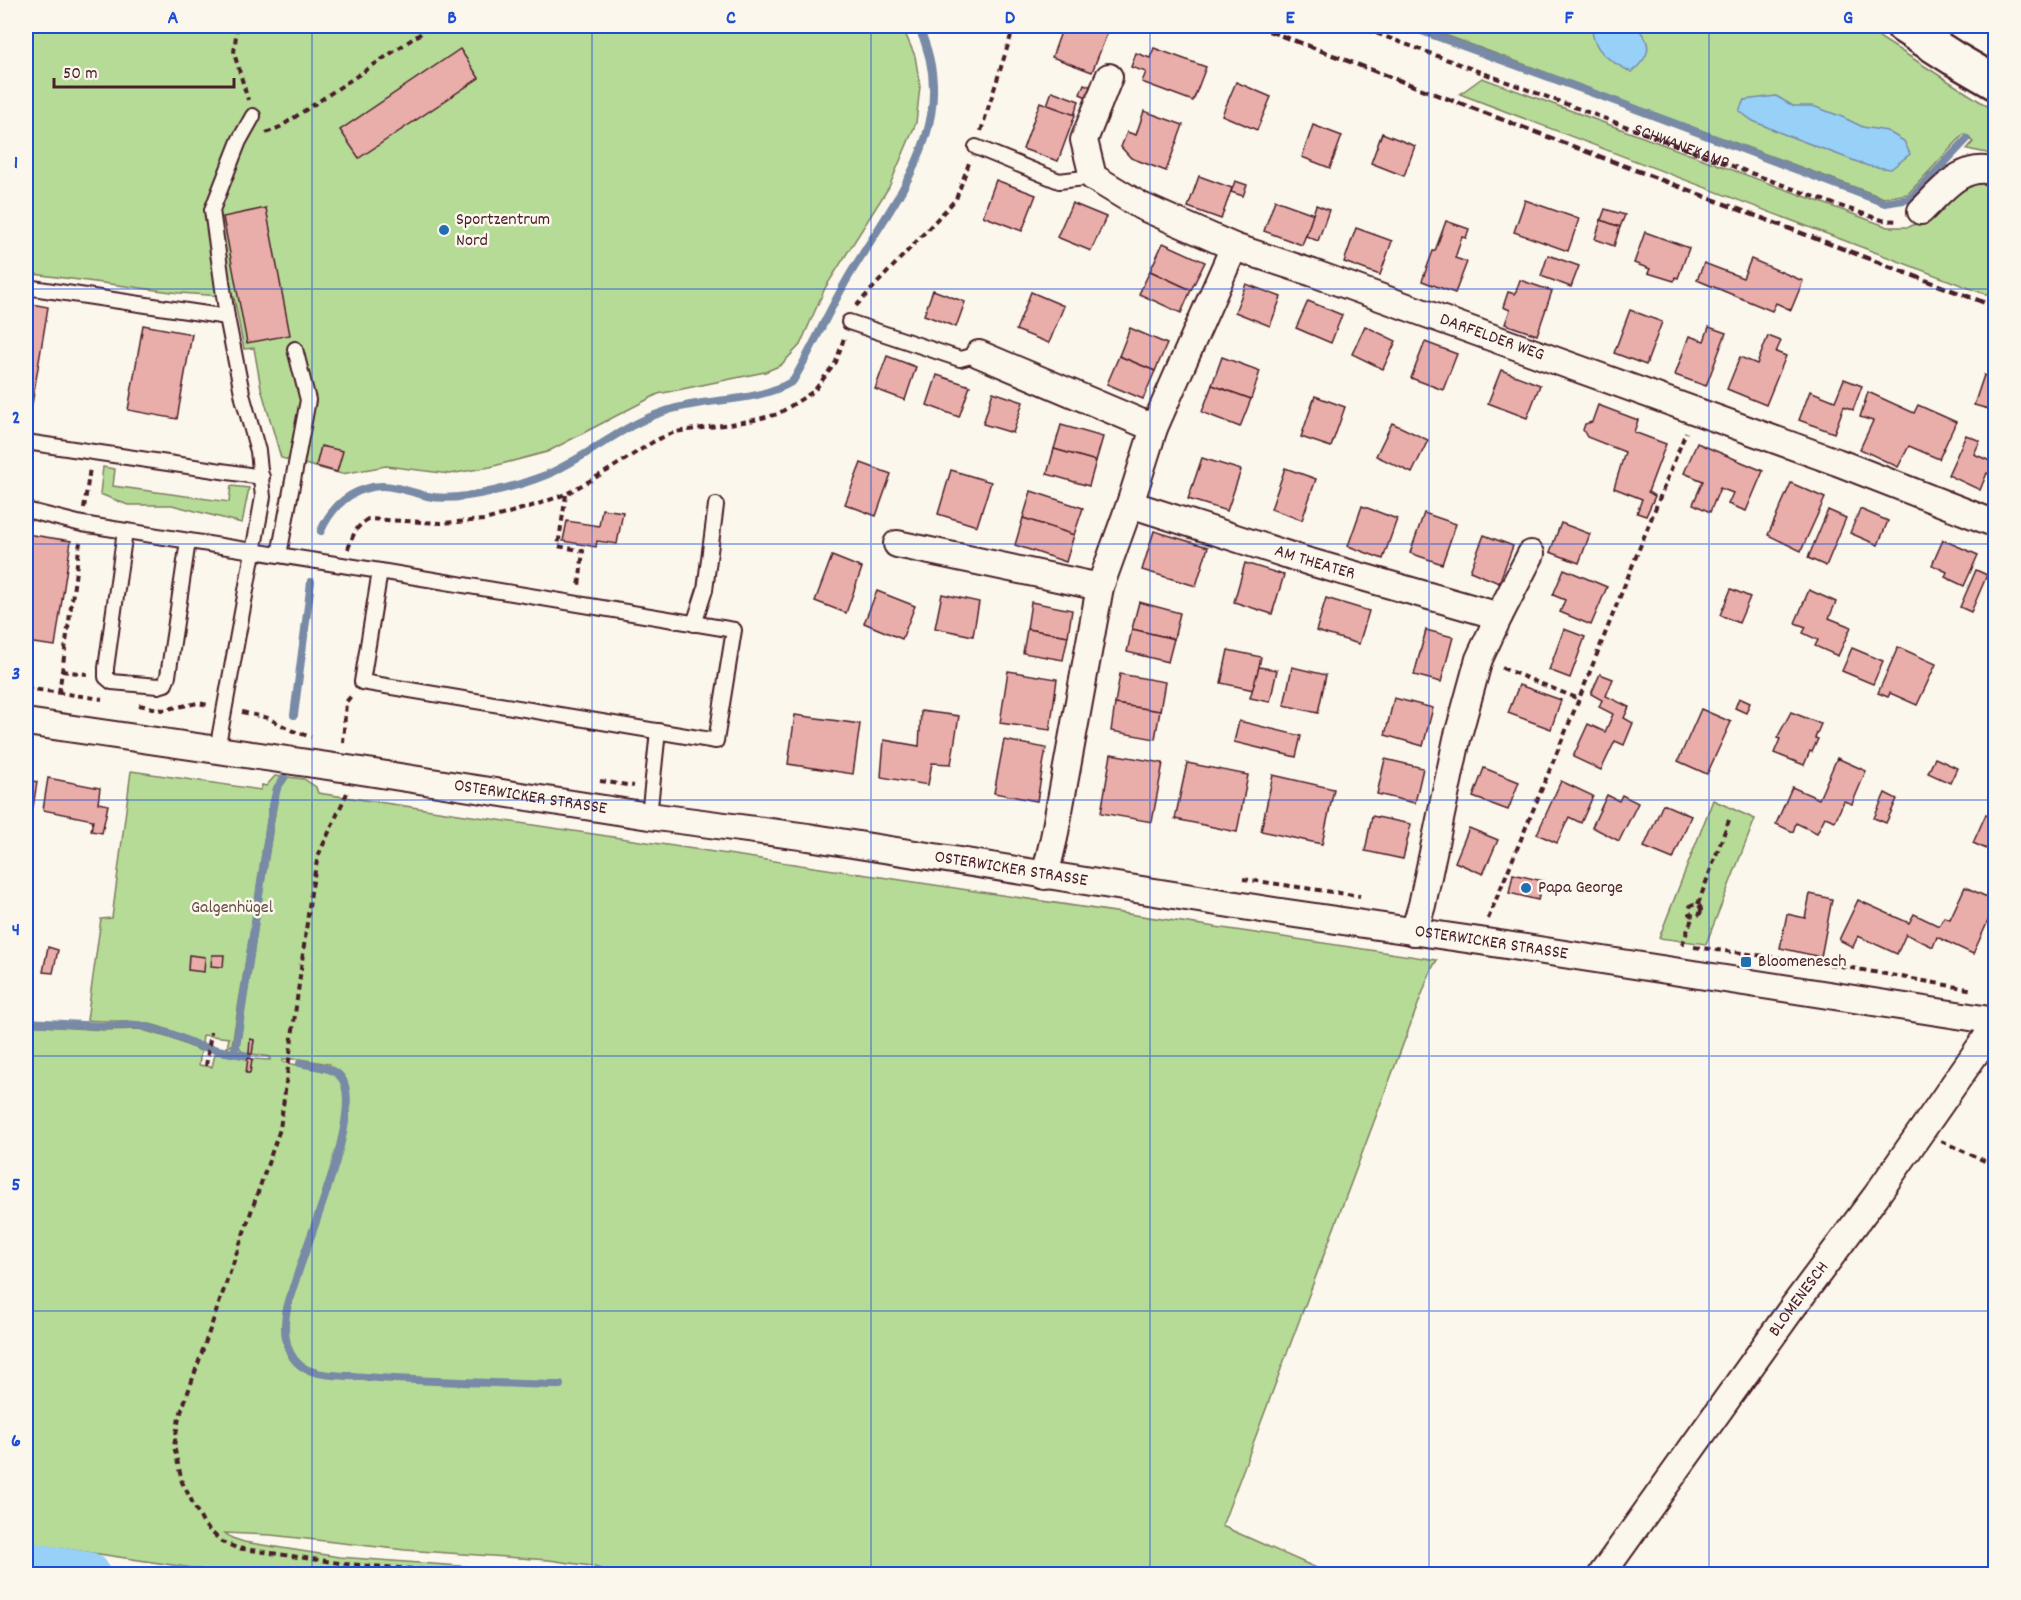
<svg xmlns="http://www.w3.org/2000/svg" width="2021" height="1600" font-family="Dekko,sans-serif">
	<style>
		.green { fill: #b5db97; stroke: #807d61; stroke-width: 1.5; fill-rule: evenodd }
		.water { fill: #97d1f7; stroke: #788aa5; stroke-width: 1.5 }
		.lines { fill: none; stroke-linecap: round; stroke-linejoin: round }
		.stream { stroke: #788aa5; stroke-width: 8 }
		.river { stroke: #97d1f7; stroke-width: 44 }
		.building { fill: #e9aea9; stroke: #4a1f2b; stroke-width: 1.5 }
		.lane-casing { stroke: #4a1f2b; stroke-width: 18 }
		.street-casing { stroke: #4a1f2b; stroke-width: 30 }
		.secondary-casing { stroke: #4a1f2b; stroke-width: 38 }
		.path { stroke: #4a1f2b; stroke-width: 4; stroke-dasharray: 6 4.5; stroke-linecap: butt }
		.lane { stroke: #fbf7ec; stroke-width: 14 }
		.street { stroke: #fbf7ec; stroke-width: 26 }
		.secondary { stroke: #fbf7ec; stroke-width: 33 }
		.rail { stroke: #4a1f2b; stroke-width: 4.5; stroke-dasharray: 9 4.5; stroke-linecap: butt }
		.grid { fill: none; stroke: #1d4ed8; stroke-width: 1.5; stroke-opacity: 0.55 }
		.poi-dot { fill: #1f6fb2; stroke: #fbf7ec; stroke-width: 2 }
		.labels { text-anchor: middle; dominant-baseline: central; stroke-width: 5; stroke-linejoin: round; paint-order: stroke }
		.street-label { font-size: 18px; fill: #4a1f2b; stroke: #fbf7ec }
		.poi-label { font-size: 18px; fill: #4a1f2b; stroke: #fbf7ec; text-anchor: start }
		.park-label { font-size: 18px; fill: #654e46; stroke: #fbf7ec }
		.neatline { fill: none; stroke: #1d4ed8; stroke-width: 2 }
		.grid-label { font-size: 20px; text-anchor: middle; font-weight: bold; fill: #1d4ed8 }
	</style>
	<rect width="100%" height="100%" fill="#fbf7ec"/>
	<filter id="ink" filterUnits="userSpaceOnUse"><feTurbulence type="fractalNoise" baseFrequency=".0167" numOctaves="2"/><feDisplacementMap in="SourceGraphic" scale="12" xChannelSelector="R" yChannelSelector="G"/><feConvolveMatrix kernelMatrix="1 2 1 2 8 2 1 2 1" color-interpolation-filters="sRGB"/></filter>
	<g filter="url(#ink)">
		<g class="green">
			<path d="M26 26H902L915 56 920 86 916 123 889 187 825 288 800 345 781 365 765 372 658 394 547 452 490 467 450 474 386 466 342 474 281 458 261 388 254 348 244 349 234 297 179 293 26 273Z"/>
			<path d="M1421 26H1862L1995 111V158L1987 153 1967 149 1973 142 1964 134 1908 194 1884 198Z"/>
			<path d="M1482 78 1888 227H1909L1928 218 1964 181 1995 179V298L1460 94Z"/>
			<path d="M103 467 115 469 113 486 229 502 231 486 249 488 242 523 172 505H128L100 494Z"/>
			<path d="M131 771 261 790 262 785 266 786 275 776 283 777 276 787 269 808 257 887 262 895 279 788 288 777 304 779 316 787 318 793 1437 960 1431 970 1222 1526 1330 1574H617L591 1566 549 1560 405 1550 271 1535 225 1533 232 1538 244 1542 339 1557 567 1574H232L26 1543V1025L104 1030 139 1029 170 1038 201 1051 199 1065 212 1067 215 1054 248 1058 247 1073H250L252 1059 270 1060V1057L252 1054 254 1040 251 1039 249 1054 241 1051 239 1046 257 929 250 935 232 1045 227 1048 229 1038 203 1035 202 1044C182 1035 161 1025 139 1022 122 1020 104 1022 87 1020L101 919 112 918ZM283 1059H300L330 1064 329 1072 283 1062Z"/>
			<path d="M1713 800 1755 819 1706 944 1659 938Z"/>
		</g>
		<g class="water">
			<path d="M1592 26H1635C1654 43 1651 57 1631 72 1611 62 1591 50 1592 26Z"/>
			<path d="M1776 96 1793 106H1813L1840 116 1863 127 1887 131 1904 141 1910 154 1891 169 1868 166 1781 133 1753 121 1739 111 1744 100Z"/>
		</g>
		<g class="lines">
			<g class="stream">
				<path d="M1408 26 1620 103 1885 203 1910 199 1967 139"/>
				<path d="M321 531C329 512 344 495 365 489 387 481 405 491 427 496 440 499 454 498 467 496 494 492 521 485 546 475 588 457 622 425 666 411 707 397 755 404 793 381 813 347 829 310 849 276 896 197 964 121 918 26"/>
				<path d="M294 715 311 582"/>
				<path d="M26 1022 102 1026 139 1025 171 1034 199 1046 232 1053 236 1047 272 810 277 788 284 778"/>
				<path d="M232 1053 248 1056"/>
				<path d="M300 1063C312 1066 329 1066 339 1075 372 1106 292 1270 286 1314 283 1334 286 1359 306 1369 323 1377 347 1375 365 1377 430 1382 495 1383 560 1385"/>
			</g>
			<path class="river" d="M26 1564 88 1574"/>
		</g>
		<g class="building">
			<path d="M1052 26H1099L1109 29 1092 72 1052 57 1061 32 1051 28Z"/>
			<path d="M1154 48 1206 67 1193 101 1142 82 1146 72 1131 67 1136 53 1150 58Z"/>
			<path d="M460 49 479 78 359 158 340 130Z"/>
			<path d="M1236 82 1271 97 1257 130 1222 115Z"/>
			<path d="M1084 84 1096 89 1091 99 1080 94Z"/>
			<path d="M1052 91 1079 101 1074 115 1047 105Z"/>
			<path d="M1040 102 1075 115 1058 161 1023 149Z"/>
			<path d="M1144 111 1183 125 1166 171 1131 158 1121 147 1127 132 1136 135Z"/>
			<path d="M1313 125 1342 136 1330 168 1302 157Z"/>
			<path d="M1382 133 1415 146 1404 176 1371 163Z"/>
			<path d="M1199 176 1232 188 1221 219 1188 207Z"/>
			<path d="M996 180 1036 195 1022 231 983 216Z"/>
			<path d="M1235 181 1247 185 1243 196 1231 192Z"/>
			<path d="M1275 200 1314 214 1302 245 1264 231Z"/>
			<path d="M1525 200 1579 219 1568 251 1514 232Z"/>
			<path d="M1072 203 1106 217 1091 251 1057 237Z"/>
			<path d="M1316 205 1329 210 1318 241 1306 236Z"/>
			<path d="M266 208 290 335 247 343 223 217Z"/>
			<path d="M1605 209 1625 215 1620 227 1601 220Z"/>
			<path d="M1601 220 1620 227 1614 246 1595 239Z"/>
			<path d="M1446 221 1469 229 1466 238 1462 237 1455 258 1467 262 1455 293 1422 281 1433 251H1435Z"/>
			<path d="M1356 228 1392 241 1380 275 1344 262Z"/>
			<path d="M1645 232 1689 248 1678 278 1675 277 1674 281 1648 273 1650 269 1634 263Z"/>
			<path d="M1163 243 1205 262 1191 290 1150 271Z"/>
			<path d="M1548 255 1579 266 1571 287 1541 276Z"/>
			<path d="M1751 259 1803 281 1791 310 1776 303 1772 311 1697 280 1704 263 1743 278Z"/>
			<path d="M1150 271 1191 290 1181 313 1139 294Z"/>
			<path d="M1520 280 1552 291 1537 335 1505 324 1510 310 1503 307 1508 292 1515 294Z"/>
			<path d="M1246 284 1281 297 1270 326 1235 312Z"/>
			<path d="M933 290 965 302 956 327 924 315Z"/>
			<path d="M1031 292 1064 306 1049 343 1016 330Z"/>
			<path d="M1308 301 1342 315 1331 343 1296 328Z"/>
			<path d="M26 303 48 307 28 428 26 427Z"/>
			<path d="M1630 310 1662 322 1646 365 1614 353Z"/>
			<path d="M143 325 192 334 177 419 128 410Z"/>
			<path d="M1365 326 1396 341 1383 369 1352 354Z"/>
			<path d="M1709 327 1726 333 1706 386 1675 375 1689 336 1704 341Z"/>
			<path d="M1130 328 1167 344 1155 371 1119 356Z"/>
			<path d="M1768 336 1781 341 1776 352 1786 356 1766 405 1727 389 1740 357 1757 364Z"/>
			<path d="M1425 342 1457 354 1443 390 1411 378Z"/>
			<path d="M887 356 916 367 905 400 875 389Z"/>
			<path d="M1119 356 1155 371 1143 399 1107 384Z"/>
			<path d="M1222 357 1260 371 1251 399 1212 385Z"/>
			<path d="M1501 370 1540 385 1527 418 1488 403Z"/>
			<path d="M937 375 970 386 959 417 927 405Z"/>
			<path d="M1984 375 1996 379V411L1974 405Z"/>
			<path d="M1844 379 1862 386 1853 410 1844 406 1834 433 1799 420 1810 391 1835 401Z"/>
			<path d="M1212 385 1251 399 1240 427 1202 412Z"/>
			<path d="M993 392 1023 402 1013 433 983 424Z"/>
			<path d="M1868 392 1914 413 1918 405 1956 422 1939 459 1909 446 1898 467 1860 449 1873 421 1860 417Z"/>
			<path d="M1315 396 1345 407 1331 447 1301 437Z"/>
			<path d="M1598 405 1638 420 1634 432 1666 444 1648 492 1655 496 1646 516 1637 513 1642 499 1614 488 1625 452 1587 437 1583 430 1585 424 1592 422Z"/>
			<path d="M1392 423 1428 440 1412 473 1376 456Z"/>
			<path d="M1061 425 1103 437 1096 461 1054 449Z"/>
			<path d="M1966 435 1980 441 1974 454 1990 461 1994 454 1996 455V470L1993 476 1987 473 1980 490 1948 475Z"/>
			<path d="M1697 443 1763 471 1746 511 1728 504 1733 493 1720 488 1710 512 1693 504 1703 481 1684 473Z"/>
			<path d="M321 446 343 451 337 472 316 466Z"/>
			<path d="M1054 449 1096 461 1089 486 1047 474Z"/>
			<path d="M1202 458 1241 470 1227 511 1188 499Z"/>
			<path d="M861 463 891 474 876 516 845 504Z"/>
			<path d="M1285 468 1316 479 1302 520 1271 509Z"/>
			<path d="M951 470 991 482 977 526 938 514Z"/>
			<path d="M1791 483 1825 498 1801 551 1768 535Z"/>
			<path d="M1031 491 1083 508 1074 535 1023 518Z"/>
			<path d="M1362 506 1397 519 1383 559 1348 546Z"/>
			<path d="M602 509 623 512 617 544 597 541 596 547 563 541 567 521 599 526Z"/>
			<path d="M1860 509 1888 521 1878 545 1850 533Z"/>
			<path d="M1828 510 1846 518 1826 566 1808 558Z"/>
			<path d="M1424 513 1456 524 1442 564 1410 553Z"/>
			<path d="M1023 518 1074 535 1066 562 1015 545Z"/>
			<path d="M1561 523 1590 534 1579 563 1550 552Z"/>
			<path d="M1154 531 1208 547 1196 586 1142 570Z"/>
			<path d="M26 534 71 541 55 646 26 642Z"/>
			<path d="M1484 535 1513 546 1499 583 1470 571Z"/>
			<path d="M1943 540 1978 555 1964 586 1945 577 1947 572 1932 565Z"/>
			<path d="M832 556 862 568 846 613 815 601Z"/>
			<path d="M1245 563 1284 575 1272 614 1234 602Z"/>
			<path d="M1564 569 1607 587 1591 625 1560 612 1565 600 1553 595Z"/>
			<path d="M1976 570 1987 575 1971 612 1960 607Z"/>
			<path d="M1731 589 1750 597 1739 623 1720 615Z"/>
			<path d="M1809 590 1836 602 1829 618 1851 627 1838 656 1815 646 1818 640 1803 633 1806 627 1795 623Z"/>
			<path d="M877 591 915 606 902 639 864 623Z"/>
			<path d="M942 594 979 602 973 636 935 628Z"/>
			<path d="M1326 598 1369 611 1359 644 1316 631Z"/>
			<path d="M1031 602 1072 610 1068 636 1027 629Z"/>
			<path d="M1139 602 1180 613 1174 639 1132 629Z"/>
			<path d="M1027 629 1068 636 1063 660 1023 653Z"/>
			<path d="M1132 629 1174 639 1168 662 1127 652Z"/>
			<path d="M1564 629 1585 637 1570 678 1549 670Z"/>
			<path d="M1426 630 1453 637 1441 682 1414 675Z"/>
			<path d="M1898 647 1936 664 1917 705 1890 693 1888 697 1878 693Z"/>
			<path d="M1852 648 1883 661 1873 684 1842 671Z"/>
			<path d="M1228 650 1261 657 1254 690 1221 683Z"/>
			<path d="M1259 667 1277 670 1270 702 1250 698Z"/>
			<path d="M1292 667 1326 675 1318 713 1284 705Z"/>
			<path d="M1008 671 1057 679 1050 730 1000 723Z"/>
			<path d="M1120 674 1165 682 1160 711 1115 704Z"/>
			<path d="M1600 674 1613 679 1606 696 1629 707 1624 718 1633 723 1624 745 1615 741 1601 770 1573 757 1588 724 1605 732 1613 714 1599 707 1602 700 1591 694Z"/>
			<path d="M1519 685 1561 700 1551 729 1508 713Z"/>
			<path d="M1394 698 1433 708 1423 746 1385 735Z"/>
			<path d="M1739 698 1750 703 1746 713 1735 708Z"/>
			<path d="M1115 704 1160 711 1155 739 1111 731Z"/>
			<path d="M1701 709 1731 722 1707 774 1678 761Z"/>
			<path d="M921 711 959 716 951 764 932 763 928 785 881 777 884 740 919 746Z"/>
			<path d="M1791 712 1821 724 1815 738 1818 739 1812 752 1810 751 1804 765 1774 753 1780 739 1777 738Z"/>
			<path d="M795 715 860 724 853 774 788 764Z"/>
			<path d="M1239 721 1301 736 1296 757 1234 742Z"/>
			<path d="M1004 740 1046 748 1037 801 994 793Z"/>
			<path d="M1111 754 1163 763 1152 822 1101 813Z"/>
			<path d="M1837 758 1866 771 1852 804 1844 801 1835 821 1825 817 1817 833 1796 823 1793 832 1776 824 1792 787 1819 799Z"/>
			<path d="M1935 758 1957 768 1950 783 1928 773Z"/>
			<path d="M1385 759 1423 768 1415 803 1377 794Z"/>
			<path d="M1187 763 1248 775 1237 832 1175 819Z"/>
			<path d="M1484 768 1519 782 1508 810 1473 797Z"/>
			<path d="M1273 775 1334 789 1322 844 1261 831Z"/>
			<path d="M48 778 100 788 98 803 108 805 102 833 91 831 93 820 43 810Z"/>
			<path d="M26 779 37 782 33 807 26 805Z"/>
			<path d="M1561 781 1593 796 1581 823 1569 817 1557 843 1537 834Z"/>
			<path d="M1885 793 1897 799 1886 823 1874 818Z"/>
			<path d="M1607 795 1619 801 1622 795 1638 803 1619 841 1592 827Z"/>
			<path d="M1663 804 1691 816 1673 859 1644 847Z"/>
			<path d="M1986 814 1996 819V853L1973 843Z"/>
			<path d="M1372 816 1411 824 1403 859 1365 851Z"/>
			<path d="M1469 828 1498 840 1483 874 1455 862Z"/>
			<path d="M1513 874 1543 881 1538 900 1509 893Z"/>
			<path d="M1965 887 1996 901V911L1993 910 1973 954 1937 937 1933 947 1906 934 1897 954 1858 936 1853 947 1839 940 1858 900 1909 923 1914 914 1939 926 1944 917 1950 919Z"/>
			<path d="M1810 894 1832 899 1821 957 1780 948 1787 914 1805 918Z"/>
			<path d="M48 947 58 950 53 973 43 972Z"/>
			<path d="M189 955 205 957 204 972 188 970Z"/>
			<path d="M212 955H224L223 967 211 966Z"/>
			<path d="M250 1039 254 1040 252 1054H249Z"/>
			<path d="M248 1058 252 1059 250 1073H246Z"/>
		</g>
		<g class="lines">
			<defs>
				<g id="lane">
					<path d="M976 147 1059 181 1093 177"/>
					<path d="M26 287 227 317"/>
					<path d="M849 322 960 359 979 354"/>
					<path d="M26 442 262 477"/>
					<path d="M26 510 82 524 380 571"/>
					<path d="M125 531 106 668V677L112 682 158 686 165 684 168 676 188 541"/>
					<path d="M279 555 308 400 295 349"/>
					<path d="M380 571 734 630 716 741 362 682Z"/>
					<path d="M694 624 705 590 716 505"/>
					<path d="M217 750 263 497 258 451 243 398 227 317 212 210 239 141 253 116"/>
					<path d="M649 816 658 731"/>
				</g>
				<g id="street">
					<path id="s2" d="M1109 77 1084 140 1093 177 1141 206 1234 247 1313 273 1837 462 1996 524"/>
					<path d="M1921 211C1942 191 1963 161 1996 172"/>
					<path d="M979 354 1154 428"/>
					<path id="s3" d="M1130 504 1310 562 1499 616 1479 659 1457 739 1422 905 1414 932"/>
					<path d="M897 544 1100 587"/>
					<path d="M1499 616 1531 554"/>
					<path id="s4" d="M26 722 355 770 649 816 808 837 1274 911 1480 941 1996 1021"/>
					<path d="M1045 876 1054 838 1100 587 1130 504 1154 428 1234 247"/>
					<path id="s5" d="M1602 1574 1790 1311 1876 1196 1996 1024"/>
				</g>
				<path id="secondary" d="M1903 26 1953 58 1996 83"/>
			</defs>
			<use href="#lane" class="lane-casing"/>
			<use href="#street" class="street-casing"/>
			<use href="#secondary" class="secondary-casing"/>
			<g class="path">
				<path d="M237 26 234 53 248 100"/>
				<path id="s1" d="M1357 26 1834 204 1882 220 1899 221"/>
				<path d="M981 131 1014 26"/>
				<path d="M266 133 280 127 432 26"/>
				<path d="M856 306 956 199 969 163"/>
				<path d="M566 495 558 546 583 551 579 586"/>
				<path d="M84 508 90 468"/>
				<path d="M348 549C353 536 355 527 368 519L441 523 485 520 535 505 566 494 607 471 656 440 675 432 750 421 778 414 814 391 836 362 844 338"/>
				<path d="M1502 668 1579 699"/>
				<path d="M62 671 87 674"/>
				<path d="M26 688 102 699"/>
				<path d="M59 693 80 542"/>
				<path d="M139 705 162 710 198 703 208 705"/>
				<path d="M242 712 268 718 293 731 311 737"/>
				<path d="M343 743 346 702 352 695"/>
				<path d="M600 781 634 786"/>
				<path d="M347 793 318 856 311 892 280 1129 179 1418 174 1446 182 1482 204 1525 222 1542 237 1548 346 1564 477 1574"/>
				<path d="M1243 879 1360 896"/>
				<circle cx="1695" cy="910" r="6"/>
				<path d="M1698 904 1729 820"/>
				<path d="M1488 919 1579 699 1686 432"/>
				<path d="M1682 945 1693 916"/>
				<path d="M1694 947 1835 965 1974 990"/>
				<path d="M206 1066 211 1032"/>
				<path d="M1941 1141 1996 1166"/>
			</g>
			<use href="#lane" class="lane"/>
			<use href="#street" class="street"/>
			<use href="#secondary" class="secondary"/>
			<path class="rail" d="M1256 26 1996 307"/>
		</g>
	</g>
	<path class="grid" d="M312 26V1574M592 26V1574M871 26V1574M1150 26V1574M1429 26V1574M1709 26V1574M26 289H1996M26 544H1996M26 800H1996M26 1056H1996M26 1311H1996"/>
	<g class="poi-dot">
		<circle cx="444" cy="230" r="6"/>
		<circle cx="1526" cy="888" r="6"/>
		<rect x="1740" y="956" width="12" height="12" rx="3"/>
	</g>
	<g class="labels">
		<g class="street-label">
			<text stroke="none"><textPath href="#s1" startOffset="346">SCHWANEKAMP</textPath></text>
			<text stroke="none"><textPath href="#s2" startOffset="537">DARFELDER WEG</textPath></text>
			<text stroke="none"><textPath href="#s3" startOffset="194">AM THEATER</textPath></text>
			<text stroke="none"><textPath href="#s4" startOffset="510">OSTERWICKER STRASSE</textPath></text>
			<text stroke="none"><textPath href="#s4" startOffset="996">OSTERWICKER STRASSE</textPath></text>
			<text stroke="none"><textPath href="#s4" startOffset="1482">OSTERWICKER STRASSE</textPath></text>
			<text stroke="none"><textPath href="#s5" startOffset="338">BLOMENESCH</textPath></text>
		</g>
		<g class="poi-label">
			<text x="456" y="220">Sportzentrum<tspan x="456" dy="21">Nord</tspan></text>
			<text x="1538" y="888">Papa George</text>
			<text x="1758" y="962">Bloomenesch</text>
		</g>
		<g class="park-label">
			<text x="232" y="908">Galgenhügel</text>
		</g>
	</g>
	<rect width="2021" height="1600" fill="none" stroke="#fbf7ec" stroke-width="66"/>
	<path d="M54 78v9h180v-9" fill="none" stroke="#4a1f2b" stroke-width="3"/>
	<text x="63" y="78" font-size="18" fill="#4a1f2b" stroke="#fbf7ec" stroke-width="4.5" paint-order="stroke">50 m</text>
	<rect x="33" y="33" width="1955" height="1534" class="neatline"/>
	<g class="grid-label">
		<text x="173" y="23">A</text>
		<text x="452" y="23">B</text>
		<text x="731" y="23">C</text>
		<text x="1010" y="23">D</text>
		<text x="1290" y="23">E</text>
		<text x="1569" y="23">F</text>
		<text x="1848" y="23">G</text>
		<text x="16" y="168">1</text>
		<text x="16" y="423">2</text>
		<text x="16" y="679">3</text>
		<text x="16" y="935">4</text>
		<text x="16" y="1190">5</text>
		<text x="16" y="1446">6</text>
	</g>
</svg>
